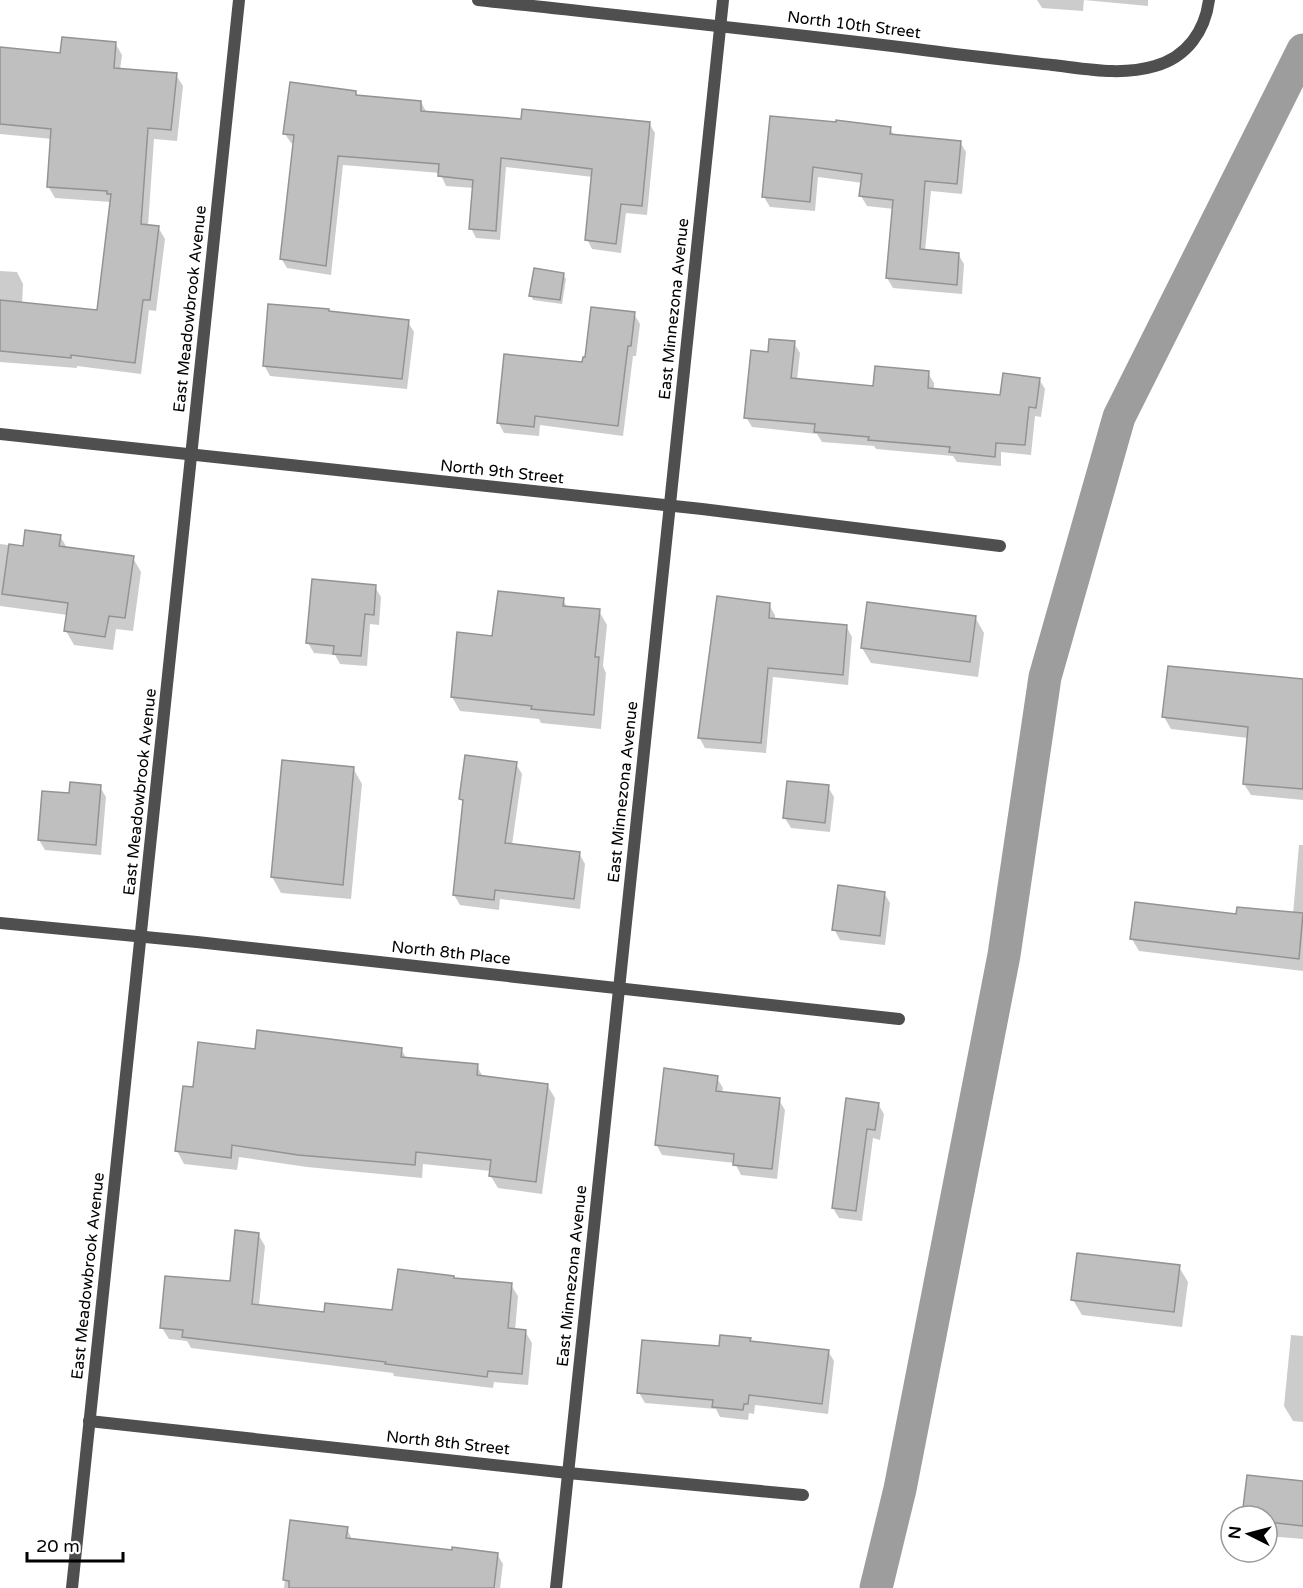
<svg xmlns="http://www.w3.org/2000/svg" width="1303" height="1588" font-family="'Varela Round',sans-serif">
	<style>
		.shadow { fill: #0003 }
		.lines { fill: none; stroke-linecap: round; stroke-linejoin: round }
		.canal { stroke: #9d9d9d; stroke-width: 33 }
		.building { fill: #bfbfbf; stroke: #939393; stroke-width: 1.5 }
		.street { stroke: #4f4f4f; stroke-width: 12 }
		.labels { text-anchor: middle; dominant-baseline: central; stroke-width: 4.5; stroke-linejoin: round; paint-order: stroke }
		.street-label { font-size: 16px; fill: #000; stroke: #fff }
	</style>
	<rect width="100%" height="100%" fill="#fff"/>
	<g class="shadow">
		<path d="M1037 0H1148V6L1084 0 1083 11 1042 8Z"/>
		<path d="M115 43 122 55 120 70 176 75 183 86 177 141 154 139 148 226 158 227 165 239 156 311 149 310 141 374 77 366V368L0 362V271L17 272 23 284 22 304 98 311 111 202 55 198 48 186 52 139 0 134V48L62 54Z"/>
		<path d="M356 93 358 97 421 102 427 113 522 121 649 123 655 133 647 215 626 213 621 253 592 249 587 239 593 177 506 167 500 240 476 238 471 228 474 188 446 186 440 173 343 165 331 275 287 268 281 258 294 144 291 143 285 134Z"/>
		<path d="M772 118 890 129 895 136 960 142 966 152 962 194 931 191 925 251 958 254 964 264 962 294 893 288 887 278 894 209 867 206 861 196 863 183 818 177 815 211 770 207 764 197Z"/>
		<path d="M563 274 566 279 562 304 533 300 531 295Z"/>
		<path d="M329 313 408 322 414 332 407 389 270 376 264 365Z"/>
		<path d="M634 314 640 324 636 356H633L623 436 540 425 539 436 504 433 498 422 584 363Z"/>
		<path d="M794 343 800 353 797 380 875 387 928 373 934 383V390L1001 396 1039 379 1045 389 1041 417 1035 416 1031 455 1001 452V466L957 462 953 456 876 449 874 446 822 442 817 434 752 427 746 417 769 354Z"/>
		<path d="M60 536 67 548 133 558 141 572 133 631 116 629 113 650 74 645 66 631 68 615 0 606V544L25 547Z"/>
		<path d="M375 587 381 597 379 625 370 624 367 666 340 664 335 655 314 653 308 643Z"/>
		<path d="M563 600 568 608 599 611 607 625 603 666 606 673 601 729 541 723 539 719 460 711 452 697 493 637Z"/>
		<path d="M769 605 775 615V620L846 626 852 637 848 685 773 677 766 753 705 748 699 737Z"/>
		<path d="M975 617 984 633 978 677 871 663 862 648Z"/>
		<path d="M1303 680V800L1251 795 1244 784 1248 738 1171 729 1164 717Z"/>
		<path d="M516 764 522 774 512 845 579 853 585 864 580 909 500 899 499 910 460 905 454 895 464 804 461 799Z"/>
		<path d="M353 768 362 784 351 899 281 893 272 877Z"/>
		<path d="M100 787 106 797 101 855 45 850 39 840 70 794Z"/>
		<path d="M828 787 834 797 830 832 791 828 785 818Z"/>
		<path d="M1299 845H1303V971L1139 951 1132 939 1238 916 1293 914Z"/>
		<path d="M884 893 890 903 885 945 840 940 834 929Z"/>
		<path d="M401 1049 407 1059 477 1066 483 1077 547 1085 555 1098 542 1194 498 1188 490 1175 491 1171 423 1164 422 1178 307 1167 239 1157 237 1170 184 1164 177 1151 194 1089 256 1051Z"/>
		<path d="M717 1078 723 1088 722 1093 779 1100 785 1110 777 1179 741 1175 735 1163 662 1155 656 1144Z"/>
		<path d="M847 1100 878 1104 884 1114 880 1140 873 1138 862 1221 839 1218 833 1208Z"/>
		<path d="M258 1234 265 1246 259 1306 325 1314 394 1312 455 1280 511 1285 518 1296 515 1331H525L532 1343 528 1385 494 1382 493 1388 394 1376 393 1373 191 1348 187 1341 169 1339 162 1328 231 1283Z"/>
		<path d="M1179 1267 1188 1282 1182 1327 1082 1315 1073 1300Z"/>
		<path d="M1291 1335 1303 1336V1422L1293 1421 1284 1406Z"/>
		<path d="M750 1339 751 1342 828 1351 834 1361 828 1414 755 1405 754 1414 749 1413 748 1420 720 1417 716 1409 645 1403 639 1393 720 1348Z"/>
		<path d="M1248 1476 1303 1482V1539L1267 1536V1516H1244Z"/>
		<path d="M291 1522 347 1528 352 1540 453 1552 497 1554 503 1564 500 1588H284Z"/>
	</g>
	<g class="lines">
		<path class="canal" d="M876 1588 900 1489 1004 955 1045 677 1119 417 1303 50"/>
	</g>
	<g class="building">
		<path d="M62 37 116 42 114 68 177 73 171 130 148 128 141 224 159 226 150 300H143L135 363 71 355V358L0 351V300L97 310 111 194H107V191L47 187 51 129 0 124V47L60 53Z"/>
		<path d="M290 82 356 91V95L421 101V111L521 119 522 109 650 122 642 206 621 204 616 244 585 240 592 169 501 158 496 231 469 229 473 180 438 176 439 164 338 156 326 266 280 259 294 135 283 134Z"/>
		<path d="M770 116 836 122V120L891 127 890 134 961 141 957 184 925 181 920 249 959 253 957 285 886 278 893 200 859 196 862 174 813 167 810 202 762 197Z"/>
		<path d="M534 268 564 273 560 300 529 296Z"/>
		<path d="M268 304 329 309V311L409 320 402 379 263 366Z"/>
		<path d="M591 307 635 312 631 346H628L618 426 535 416 534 427 497 423 504 354 582 362 583 357H585Z"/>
		<path d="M769 339 795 341 791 378 873 386 875 366 929 371 928 388 1000 395 1003 373 1040 378 1036 408 1029 407 1025 445 996 443 995 457 949 452 950 447 868 440 869 437 814 432 815 424 744 418 751 350 768 352Z"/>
		<path d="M25 530 61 535 59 546 134 556 125 618 109 616 105 637 64 631 68 603 2 594 9 544 23 546Z"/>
		<path d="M312 579 376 585 374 615 365 614 361 656 333 654 334 646 306 643Z"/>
		<path d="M498 591 564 598 563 606 600 609 595 657H599L594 715 531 709 532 706 451 697 457 632 492 636Z"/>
		<path d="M717 596 770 603 769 618 847 625 843 675 768 668 761 743 698 738Z"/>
		<path d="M867 602 976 616 970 662 861 648Z"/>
		<path d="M1168 666 1303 679V789L1243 784 1248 727 1162 717Z"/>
		<path d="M465 755 517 762 505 843 580 852 574 899 495 890 494 900 453 895 463 800 459 799Z"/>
		<path d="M282 760 354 767 343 885 271 877Z"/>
		<path d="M787 781 829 785 825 823 783 818Z"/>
		<path d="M70 782 101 785 96 845 38 840 42 791 69 793Z"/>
		<path d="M838 885 885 892 880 936 832 930Z"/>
		<path d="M1135 902 1236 914 1237 907 1303 913 1299 959 1130 939Z"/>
		<path d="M257 1030 402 1048 401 1057 478 1064 477 1075 548 1084 536 1182 489 1176 491 1160 416 1152 415 1165 298 1155 232 1145 231 1158 175 1151 183 1086 193 1087 198 1042 255 1049Z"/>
		<path d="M664 1068 718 1076 716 1091 780 1098 772 1169 733 1165 734 1154 655 1145Z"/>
		<path d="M846 1098 879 1103 875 1130 867 1129 856 1211 832 1208Z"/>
		<path d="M235 1230 259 1233 252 1304 324 1312 325 1303 392 1310 398 1269 454 1276V1278L512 1283 508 1328 526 1330 522 1374 488 1371 487 1377 385 1364 386 1362 182 1337 183 1330 160 1328 165 1276 230 1281Z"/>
		<path d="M1077 1253 1180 1265 1174 1312 1071 1300Z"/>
		<path d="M720 1335 751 1338 750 1341 829 1350 822 1404 749 1395 748 1404H744L743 1410 712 1407 713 1400 637 1393 642 1340 719 1346Z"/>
		<path d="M1247 1475 1303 1481V1526L1267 1522V1516H1242Z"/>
		<path d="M290 1520 348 1527 346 1538 452 1550V1547L498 1553 494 1588H289V1581L283 1580Z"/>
	</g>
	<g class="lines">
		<g class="street">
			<path d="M478 0C624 16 770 31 916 49 961 55 1007 60 1052 65 1087 69 1121 76 1155 66 1187 57 1205 31 1209 0"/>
			<path d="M0 434 702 509 1000 546"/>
			<path d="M0 923 197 942 899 1019"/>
			<path d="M89 1421 568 1473 803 1495"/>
			<path d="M72 1588 239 0"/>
			<path d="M556 1588 723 0"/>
		</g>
	</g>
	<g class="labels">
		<g class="street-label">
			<text transform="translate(854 25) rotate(7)">North 10th Street</text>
			<text transform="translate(190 309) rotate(-84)">East Meadowbrook Avenue</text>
			<text transform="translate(674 309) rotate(-84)">East Minnezona Avenue</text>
			<text transform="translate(502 472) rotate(6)">North 9th Street</text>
			<text transform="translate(140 792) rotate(-84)">East Meadowbrook Avenue</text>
			<text transform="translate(623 792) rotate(-84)">East Minnezona Avenue</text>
			<text transform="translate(451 953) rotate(6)">North 8th Place</text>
			<text transform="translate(88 1276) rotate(-84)">East Meadowbrook Avenue</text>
			<text transform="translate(572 1276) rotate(-84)">East Minnezona Avenue</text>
			<text transform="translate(448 1443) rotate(6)">North 8th Street</text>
		</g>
	</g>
	<g transform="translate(1249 1534) rotate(276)"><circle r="28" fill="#ffffff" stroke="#999999" stroke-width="1.5"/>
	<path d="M0-4.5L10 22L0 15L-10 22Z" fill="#000000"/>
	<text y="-9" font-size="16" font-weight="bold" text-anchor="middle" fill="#000000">N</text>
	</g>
	<path d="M27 1552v9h96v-9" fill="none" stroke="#000000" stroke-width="3"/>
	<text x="36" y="1552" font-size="18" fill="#000000" stroke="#ffffff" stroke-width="4.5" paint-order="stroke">20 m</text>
</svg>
